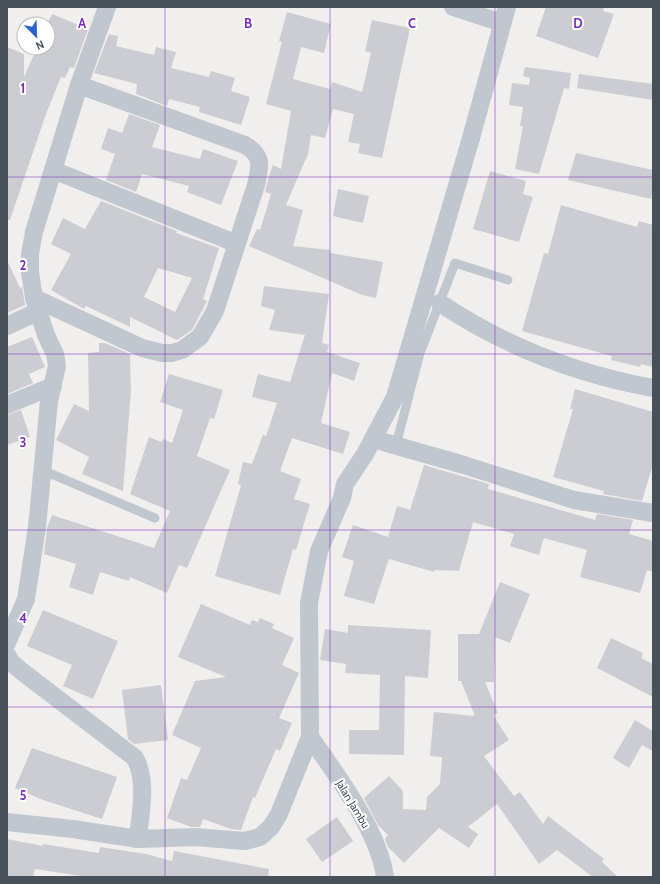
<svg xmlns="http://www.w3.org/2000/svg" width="660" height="884" font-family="Cabin,sans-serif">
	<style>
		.building { fill: #cccdd2; fill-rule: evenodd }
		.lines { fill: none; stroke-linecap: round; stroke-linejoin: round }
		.lane { stroke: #c0c7cf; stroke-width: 9 }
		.street { stroke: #c0c7cf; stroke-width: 18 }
		.grid { fill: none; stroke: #7b2cbf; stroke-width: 1; stroke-opacity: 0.55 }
		.labels { text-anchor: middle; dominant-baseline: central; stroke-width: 4; stroke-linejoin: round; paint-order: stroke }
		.street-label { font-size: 11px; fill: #48505a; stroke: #fff }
		.grid-label { font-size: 13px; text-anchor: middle; font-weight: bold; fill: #7b2cbf; stroke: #fff; stroke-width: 4; stroke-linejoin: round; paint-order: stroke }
	</style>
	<rect width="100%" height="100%" fill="#f1eeee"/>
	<g class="building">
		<path d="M546 7H604L603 11 614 14 598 58 536 36Z"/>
		<path d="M287 12 331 24 324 53 301 47 293 79 330 89 332 82 362 92 371 53 365 51 372 20 410 28 382 158 358 153 360 144 348 142 354 114 333 109 325 138 311 135 308 154 286 205 303 210 293 246 330 250V253L383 262 376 298 362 295 249 246 257 229 260 230 271 194 265 192 269 176 273 165 281 169 291 111 266 104 282 42 279 41Z"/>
		<path d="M52 14 88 29 74 68 70 67 65 78 61 77 46 114 10 220H7V47L24 54V77L37 48H48L47 24Z"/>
		<path d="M109 34 118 36 116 46 154 55 156 47 176 52 171 68 209 77 211 71 235 78 231 91 250 97 241 125 199 112 200 107 169 99 167 106 136 94 137 84 94 73Z"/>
		<path d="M525 67 571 73 569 89 564 88 539 174 515 169 523 126H520L523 107 509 105 512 83 529 85 530 78 523 76Z"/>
		<path d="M579 74 653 84V100L577 88Z"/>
		<path d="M129 114 160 125 152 147 200 159 203 149 238 161 221 205 187 192 189 186 142 174 136 192 106 180 115 154 101 149 108 128 122 133Z"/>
		<path d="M576 153 653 170V190L651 199 568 180Z"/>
		<path d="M490 171 526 181 523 194 533 197 519 242 473 229Z"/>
		<path d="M338 189 369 196 363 223 333 216Z"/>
		<path d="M101 201 177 231 176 233 219 248 203 299 207 301 206 303 192 330 177 340 130 317V327L86 306 84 309 51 290 71 254 51 244 63 218 85 229ZM158 268 192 278 175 312 144 297Z"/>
		<path d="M561 205 637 227 639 221 653 225V367L641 364 640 367 611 360 612 356 522 331 544 253 548 254Z"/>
		<path d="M7 260 20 288 22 287 25 305 7 313Z"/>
		<path d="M264 286 329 294 322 343 329 345 327 352 360 363 354 381 332 373 321 423 350 432 343 454 292 438 280 471 301 479 294 499 310 504 296 550 293 549 280 595 215 576 241 485 238 484 243 462 252 464 263 435 266 436 277 403 252 397 258 374 290 382 305 335 269 330 275 310 261 306Z"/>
		<path d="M32 337 45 367 29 374 33 383 7 394V347Z"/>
		<path d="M99 343H105L130 354 131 391 123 491 82 474 89 457 56 440 74 404 89 411 88 353 99 352Z"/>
		<path d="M169 374 223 390 214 419 210 418 197 456 230 470 187 568 179 565 167 593 130 577 129 581 100 572 93 595 69 587 76 564 44 554 47 528 52 515 154 548 170 511 130 494 149 437 161 442 163 439 172 443 183 410 160 402Z"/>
		<path d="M575 389 653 412V464L642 501 603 494 604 491 553 477 573 409H570Z"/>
		<path d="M21 410 30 437 7 445V415Z"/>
		<path d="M424 465 489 484 488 489 595 520 597 514 633 520 629 534 653 541V572L647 570 640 593 580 577 587 550 544 538 539 555 510 546 514 534 473 522 459 571 435 570 434 572 389 559 374 604 344 596 354 561 342 557 353 525 388 537 397 506 410 510Z"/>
		<path d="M500 582 530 594 510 643 495 637 494 682H485L498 713 493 715 509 740 484 756 514 796 520 792 543 824 548 816 604 859 602 862 618 877H593L557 850 539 864 497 804 468 827 478 834 469 848 439 828 404 863 388 847 385 839 388 835 378 825 364 798 389 776 403 791V809L426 810 427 797 440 784 442 757 430 756 434 712 475 716 461 681H458V634H479Z"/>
		<path d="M201 604 250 625 252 620 258 622 260 618 274 624 272 628 294 638 282 665 299 673 279 718 292 723 280 751 276 749 255 798 253 797 241 830 231 829 203 819 200 827H191L167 818 181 778 187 780 201 748 172 735 195 681 226 677 178 657Z"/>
		<path d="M43 610 118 641 93 699 63 686 72 665 27 646Z"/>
		<path d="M348 625 431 630 428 678 405 676 404 755 349 754V730H379L380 675 345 673 346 664 320 660 325 629 348 633Z"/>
		<path d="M611 638 643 653 641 658 653 664V697L597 668Z"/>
		<path d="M161 685 168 740 134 744 128 739 122 690Z"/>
		<path d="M635 720 653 731V751L642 745 629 768 613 758Z"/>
		<path d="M32 748 117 777 102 819 43 800 15 788Z"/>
		<path d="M337 817 353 841 322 862 306 839Z"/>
		<path d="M7 839 43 846V844L99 853 100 847 146 854 172 861 174 851 269 869 268 877H87L35 869 33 877H7Z"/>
	</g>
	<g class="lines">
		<g class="lane">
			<path d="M396 445 420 353 455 263 508 280"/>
			<path d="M42 470 155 518"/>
		</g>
		<g class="street">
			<path d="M453 7 502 23"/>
			<path d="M53 170 235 243"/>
			<path d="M34 298 142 348 162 353H172L182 350 200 337 215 311 256 185C260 166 264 157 245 145L79 85"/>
			<path d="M440 303C504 346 577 374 653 388"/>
			<path d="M7 326 39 311"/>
			<path d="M7 405 53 386"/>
			<path d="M373 439 464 465 574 500 653 513"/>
			<path d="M7 643 26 599 37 527 49 401 57 366 55 354 46 335 34 298 30 272V254L34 232 53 170 79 85 107 7"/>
			<path d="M7 655 11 662 20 670 135 758C148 782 140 813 138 839L195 837 245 841 260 837 271 827 279 814 310 737 309 603 319 551 342 498 345 484 365 454 395 397 471 138 507 7"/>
			<path d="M310 737C336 774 379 831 385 877"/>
			<path d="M7 822 73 829 138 839"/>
		</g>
	</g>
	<path class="grid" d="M165 7V877M330 7V877M495 7V877M7 177H653M7 354H653M7 530H653M7 707H653"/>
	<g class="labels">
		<g class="street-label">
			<text transform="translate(353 804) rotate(59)">Jalan Jambu</text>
		</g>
	</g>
	<g class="grid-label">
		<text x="82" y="28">A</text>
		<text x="248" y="28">B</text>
		<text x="412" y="28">C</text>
		<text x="578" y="28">D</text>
		<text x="23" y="93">1</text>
		<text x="23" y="270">2</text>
		<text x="23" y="447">3</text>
		<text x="23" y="623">4</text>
		<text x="23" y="800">5</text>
	</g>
	<rect width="660" height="884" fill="none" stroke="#48505a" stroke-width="16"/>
	<g transform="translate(36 36) rotate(157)"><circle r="19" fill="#ffffff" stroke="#b6b9bd"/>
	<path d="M0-3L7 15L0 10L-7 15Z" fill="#2a65cf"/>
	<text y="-6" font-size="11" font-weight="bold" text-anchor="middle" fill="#48505a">N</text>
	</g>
</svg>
